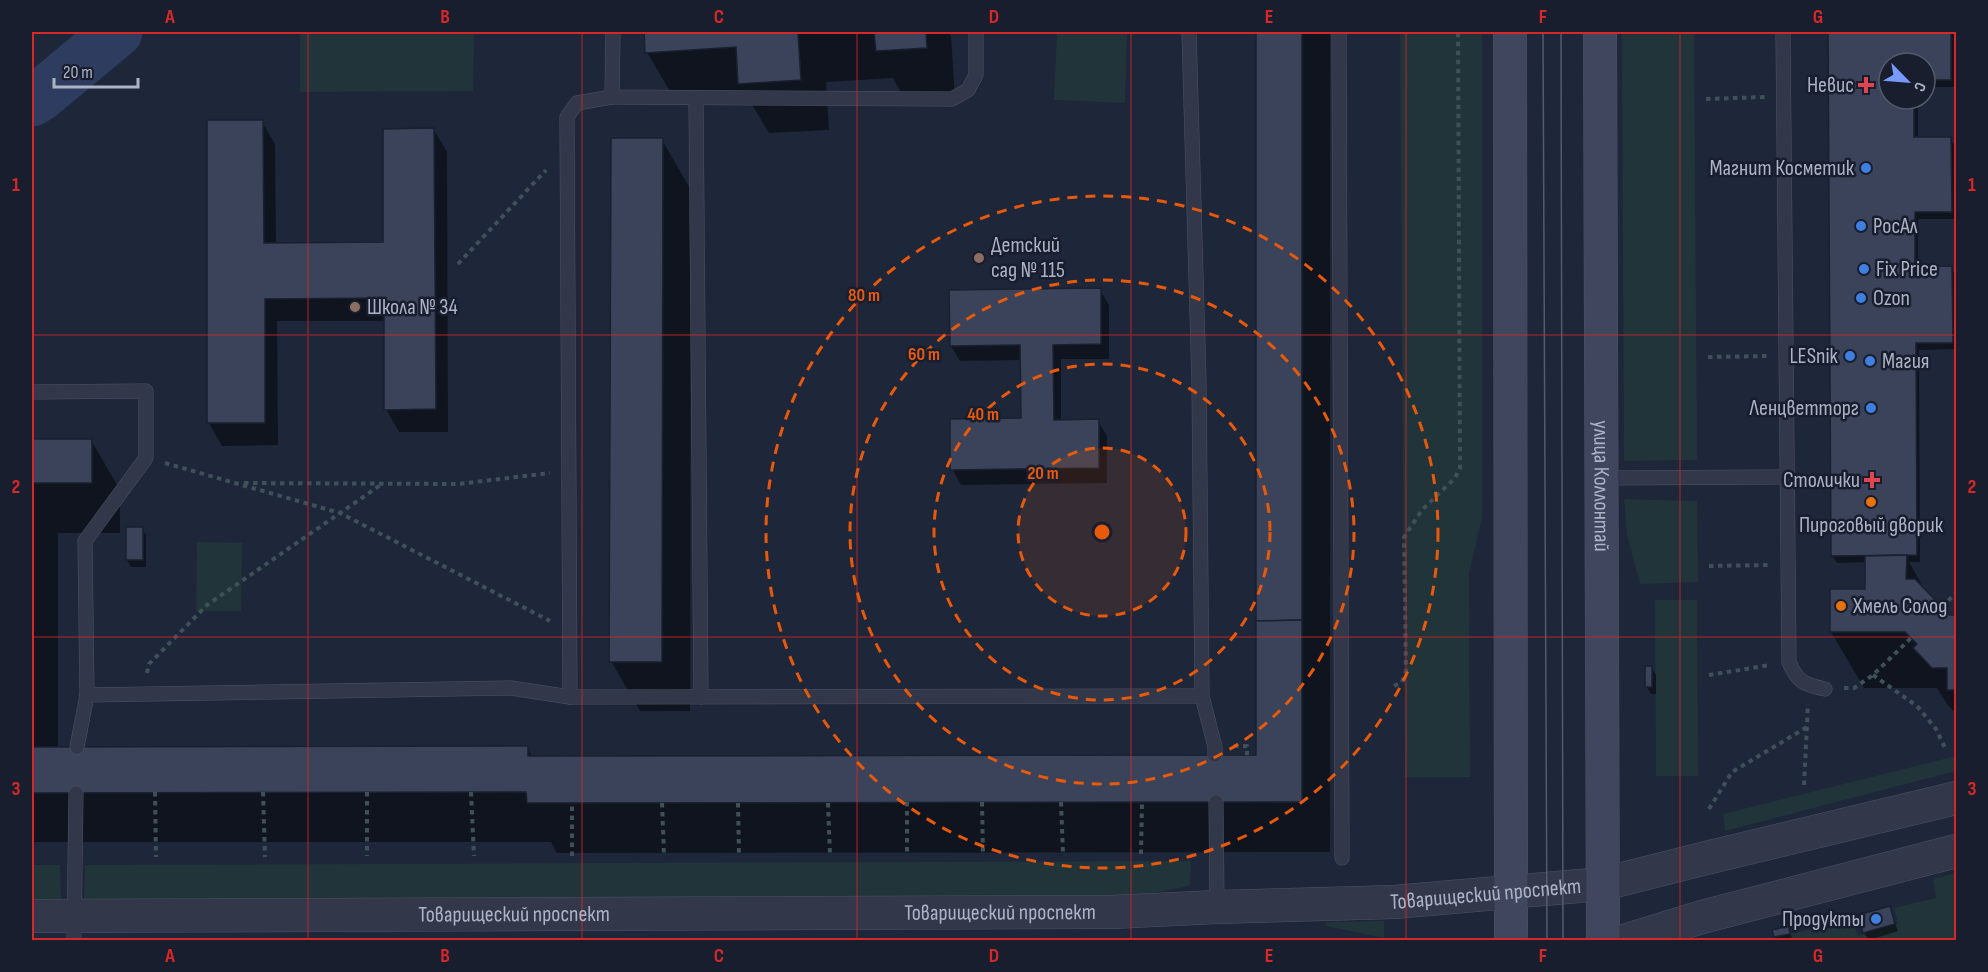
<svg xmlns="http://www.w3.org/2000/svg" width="1988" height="972" font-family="'Sofia Sans Condensed',sans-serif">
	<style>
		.green { fill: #20343a }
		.shadow { fill: #0007 }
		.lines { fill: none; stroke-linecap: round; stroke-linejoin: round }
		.river { stroke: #2e3c60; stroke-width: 51 }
		.building { fill: #3a4359; stroke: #192030; stroke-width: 1.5 }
		.service-casing { stroke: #4c5364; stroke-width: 15 }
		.tertiary-casing { stroke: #4c5364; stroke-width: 34 }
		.secondary-casing { stroke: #4c5364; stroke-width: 34 }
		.path { stroke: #3e5158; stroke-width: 4; stroke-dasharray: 4.5 4.5; stroke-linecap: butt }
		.service { stroke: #323849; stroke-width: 14 }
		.tertiary { stroke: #323849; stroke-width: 33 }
		.secondary { stroke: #3f465d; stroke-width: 33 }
		.tram { stroke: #535b71; stroke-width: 1.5 }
		.grid { fill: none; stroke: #d62828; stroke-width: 1.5; stroke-opacity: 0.55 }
		.ring { fill: none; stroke: #e8590c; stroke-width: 3; stroke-dasharray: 10 8 }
		.health-dot { fill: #e0444e; stroke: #181e2e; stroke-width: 2 }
		.shop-dot { fill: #3f7fe0; stroke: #181e2e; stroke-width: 2 }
		.education-dot { fill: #8d6e63; stroke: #181e2e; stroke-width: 2 }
		.food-dot { fill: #e8710a; stroke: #181e2e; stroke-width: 2 }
		.labels { text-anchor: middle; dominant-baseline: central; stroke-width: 5; stroke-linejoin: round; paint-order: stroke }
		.poi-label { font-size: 22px; fill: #acb3c6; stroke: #181e2e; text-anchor: start }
		.street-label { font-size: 22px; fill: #acb3c6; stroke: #181e2e }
		.centre { fill: #e8590c; stroke: #181e2e; stroke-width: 3 }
		.ring-label { font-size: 18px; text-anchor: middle; font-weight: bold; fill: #e8590c; stroke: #181e2e; stroke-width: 5; stroke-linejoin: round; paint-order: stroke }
		.neatline { fill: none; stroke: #d62828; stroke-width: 2 }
		.grid-label { font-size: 20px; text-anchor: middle; font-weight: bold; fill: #d62828 }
	</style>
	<rect width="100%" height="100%" fill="#1e2639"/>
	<g class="green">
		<path d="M300 32H474L473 91 300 92Z"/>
		<path d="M1057 32H1127L1125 103 1054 100Z"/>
		<path d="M1400 32H1482V517L1469 573 1470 777H1405Z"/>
		<path d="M1622 32H1694L1697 460 1624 461Z"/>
		<path d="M1624 499 1697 501 1698 582 1640 584 1627 535Z"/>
		<path d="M197 542 242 543 241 611H196Z"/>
		<path d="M1655 600H1697L1698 776H1656Z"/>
		<path d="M1956 756V771L1725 831 1723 814Z"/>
		<path d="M1191 861 1190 886 1127 898 84 901 85 865Z"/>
		<path d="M32 865H60L61 901H32Z"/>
		<path d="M1956 873V940H1762L1853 920 1858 936 1898 924 1894 908 1936 898 1933 879Z"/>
		<path d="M1384 921V938L1326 926V922Z"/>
	</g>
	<g class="shadow">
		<path d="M646 32H949L951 36 955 98 906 101 893 78 826 82 829 130 769 133 748 98 676 102 647 52Z"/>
		<path d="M1257 32H1330V852L557 853 551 842H32V440H91L120 490V533H58V748L527 747 533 758 1258 757Z"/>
		<path d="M1829 32H1954V87H1925V63H1889V99H1918V139H1950L1955 146V219H1918V268H1951L1955 275 1956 349 1919 350 1920 562H1909L1926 592 1950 617H1956V714L1947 704 1937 688H1864L1831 632 1866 591V562L1837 563 1832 555Z"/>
		<path d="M262 122 275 144 276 244H385L434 130 447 152 448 432H399L386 409V321H277L278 445 222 446 209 423Z"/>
		<path d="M662 140 691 190 690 711H640L611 661Z"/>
		<path d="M1100 290 1109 305V359H1061V421H1098L1107 436V483L961 485 952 469 1022 420V360L960 361 951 346Z"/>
		<path d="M142 528 146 535V567H131L127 560Z"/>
		<path d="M1652 668 1656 675V694H1651L1647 687Z"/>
		<path d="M1889 907 1898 931 1869 940 1864 933Z"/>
		<path d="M1788 928 1793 940H1777L1774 931Z"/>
	</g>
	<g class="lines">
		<path class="river" d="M32 101 40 96 117 32"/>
	</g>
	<g class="building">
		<path d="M644 32H816L798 33 801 80 738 84 736 47 645 53Z"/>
		<path d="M874 32H926L927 48 876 51Z"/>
		<path d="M1256 32H1302V620L1256 621Z"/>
		<path d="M1828 32H1951V80H1925V63H1889V99H1914V137H1951L1952 212H1915V267L1952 266 1953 343H1916L1917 555 1831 556Z"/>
		<path d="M207 120H263L264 243 383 242V129L434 128 436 409 384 410V298L265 299V423H207Z"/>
		<path d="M611 138H663L662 662H609Z"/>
		<path d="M1101 288V344L1053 345 1054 420 1099 419V468L950 470V419L1021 418 1020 345 950 346 949 290Z"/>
		<rect x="32" y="439" width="60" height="44"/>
		<rect x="126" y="527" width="17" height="33"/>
		<path d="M1907 555 1906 579H1915L1950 615H1956V690H1947V668H1932L1913 648 1917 644 1905 632H1830V589H1865V556Z"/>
		<path d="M1302 620V802L527 803 526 792 32 793V747L528 746V756L1256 755V621Z"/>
		<rect x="1645" y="666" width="7" height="21"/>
		<path d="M1890 906 1895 924 1863 933 1858 915Z"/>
		<path d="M1789 926 1790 934 1774 937 1772 930Z"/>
	</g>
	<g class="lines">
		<defs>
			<g id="service">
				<path d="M613 32 612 97 952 99 968 90 976 75V32"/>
				<path d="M1189 32 1199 382 1202 696 1215 747V755"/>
				<path d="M1339 32 1342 858"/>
				<path d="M1783 32 1789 662C1797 682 1805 685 1825 689"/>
				<path d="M696 99 701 697"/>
				<path d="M32 392 146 391V458L85 541 87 695 511 688 570 697 1202 696"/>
				<path d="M1601 478 1787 477"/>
				<path d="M570 697 567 117 577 103 612 97"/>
				<path d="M77 747 87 695"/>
				<path d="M1216 802 1217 907"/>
				<path d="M74 940 76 793"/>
			</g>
			<g id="tertiary">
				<path id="s1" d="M32 916 1112 912 1217 907 1394 902 1603 884 1706 858 1956 798"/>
				<path d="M1627 940 1702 917 1956 851"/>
			</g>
			<g id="secondary">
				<path d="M1510 32 1511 940"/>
				<path id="s2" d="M1600 32 1603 940"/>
			</g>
		</defs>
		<use href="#service" class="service-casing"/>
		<use href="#tertiary" class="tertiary-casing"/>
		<use href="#secondary" class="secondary-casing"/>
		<g class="path">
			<path d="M1706 99 1765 97"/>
			<path d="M458 264 546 170"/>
			<path d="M1708 357 1767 356"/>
			<path d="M165 463 340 513 550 621"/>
			<path d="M244 483 458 484 550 473"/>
			<path d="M1709 566 1768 565"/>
			<path d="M1942 607 1956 593"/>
			<path d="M147 673 149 664 207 605 382 484"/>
			<path d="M1709 675 1770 665"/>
			<path d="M1873 675 1917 706 1936 729 1946 750"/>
			<path d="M1394 686 1402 682 1406 671 1404 537 1422 510 1455 478 1460 468 1458 32"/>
			<path d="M1844 688H1854L1873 675 1911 638"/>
			<path d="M1234 746H1247V755"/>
			<path d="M1804 785 1808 704"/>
			<path d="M155 792 156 857"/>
			<path d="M263 792 265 857"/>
			<path d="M367 792V856"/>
			<path d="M471 792 474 856"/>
			<path d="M907 802V855"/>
			<path d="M982 802 983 854"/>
			<path d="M1061 802 1063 854"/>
			<path d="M662 803 664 855"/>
			<path d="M738 803 739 855"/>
			<path d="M828 803 830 855"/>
			<path d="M1709 809 1732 772 1807 727"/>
			<path d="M1141 854 1142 802"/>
			<path d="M572 856V803"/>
		</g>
		<use href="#service" class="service"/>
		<use href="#tertiary" class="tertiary"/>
		<use href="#secondary" class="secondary"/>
		<g class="tram">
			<path d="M1543 32 1547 940"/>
			<path d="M1561 32 1563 940"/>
		</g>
	</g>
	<path class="grid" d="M308 32V940M582 32V940M857 32V940M1131 32V940M1406 32V940M1680 32V940M32 335H1956M32 637H1956"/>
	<circle cx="1102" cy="532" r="84" fill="#e8590c" fill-opacity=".12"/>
	<g class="ring">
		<circle cx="1102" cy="532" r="84"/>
		<circle cx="1102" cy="532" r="168"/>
		<circle cx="1102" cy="532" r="252"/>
		<circle cx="1102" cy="532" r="336"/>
	</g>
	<g class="health-dot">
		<path d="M1863 76h6v6h6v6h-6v6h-6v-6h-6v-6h6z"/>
		<path d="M1869 471h6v6h6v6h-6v6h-6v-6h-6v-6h6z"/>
	</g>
	<g class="shop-dot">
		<circle cx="1866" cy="168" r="6"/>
		<circle cx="1861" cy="226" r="6"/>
		<circle cx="1864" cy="269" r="6"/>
		<circle cx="1861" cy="298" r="6"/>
		<circle cx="1850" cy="356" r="6"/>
		<circle cx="1870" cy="361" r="6"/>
		<circle cx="1871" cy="408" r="6"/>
		<circle cx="1876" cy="919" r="6"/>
	</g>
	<g class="education-dot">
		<circle cx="979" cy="258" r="6"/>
		<circle cx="355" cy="307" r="6"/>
	</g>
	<g class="food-dot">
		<circle cx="1871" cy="502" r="6"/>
		<circle cx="1841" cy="606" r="6"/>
	</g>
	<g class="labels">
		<g class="poi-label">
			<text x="1854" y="85" text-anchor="end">Невис</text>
			<text x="1854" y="168" text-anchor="end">Магнит Косметик</text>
			<text x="1873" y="226">РосАл</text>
			<text x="991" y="245">Детский<tspan x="991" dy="25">сад № 115</tspan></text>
			<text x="1876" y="269">Fix Price</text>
			<text x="1873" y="298">Ozon</text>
			<text x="367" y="307">Школа № 34</text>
			<text x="1838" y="356" text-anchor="end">LESnik</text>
			<text x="1882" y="361">Магия</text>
			<text x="1859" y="408" text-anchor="end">Ленцветторг</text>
			<text x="1860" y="480" text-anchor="end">Столички</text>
			<text x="1871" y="525" text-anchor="middle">Пироговый дворик</text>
			<text x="1853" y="606">Хмель Солод</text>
			<text x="1864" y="919" text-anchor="end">Продукты</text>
		</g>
		<g class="street-label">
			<text stroke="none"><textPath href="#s2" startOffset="454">улица Коллонтай</textPath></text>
			<text stroke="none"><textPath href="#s1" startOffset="1454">Товарищеский проспект</textPath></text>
			<text stroke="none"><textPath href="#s1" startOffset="968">Товарищеский проспект</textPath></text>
			<text stroke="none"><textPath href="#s1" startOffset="482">Товарищеский проспект</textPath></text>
		</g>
	</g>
	<circle cx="1102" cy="532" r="9" class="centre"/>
	<g class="ring-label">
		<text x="864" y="301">80 m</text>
		<text x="924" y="360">60 m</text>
		<text x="983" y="420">40 m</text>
		<text x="1043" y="479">20 m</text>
	</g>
	<rect width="1988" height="972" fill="none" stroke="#181e2e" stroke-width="66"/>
	<g transform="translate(1907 81) rotate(115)"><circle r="28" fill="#181e2e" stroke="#535a6b" stroke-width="1.5"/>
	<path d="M0-4.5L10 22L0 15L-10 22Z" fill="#789aff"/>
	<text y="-9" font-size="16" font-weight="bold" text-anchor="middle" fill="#acb3c6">С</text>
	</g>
	<path d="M54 78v9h84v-9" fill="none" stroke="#acb3c6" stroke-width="3"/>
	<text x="63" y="78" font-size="18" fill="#acb3c6" stroke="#181e2e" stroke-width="4.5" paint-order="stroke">20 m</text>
	<rect x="33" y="33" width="1922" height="906" class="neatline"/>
	<g class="grid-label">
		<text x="170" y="23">A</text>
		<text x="445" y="23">B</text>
		<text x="719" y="23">C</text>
		<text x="994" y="23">D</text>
		<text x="1269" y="23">E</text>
		<text x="1543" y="23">F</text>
		<text x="1818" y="23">G</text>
		<text x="16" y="191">1</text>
		<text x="1972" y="191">1</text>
		<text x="16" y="493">2</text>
		<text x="1972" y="493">2</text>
		<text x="16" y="795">3</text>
		<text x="1972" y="795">3</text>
		<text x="170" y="962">A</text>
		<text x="445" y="962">B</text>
		<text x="719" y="962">C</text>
		<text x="994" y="962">D</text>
		<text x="1269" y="962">E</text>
		<text x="1543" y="962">F</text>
		<text x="1818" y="962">G</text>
	</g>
</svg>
